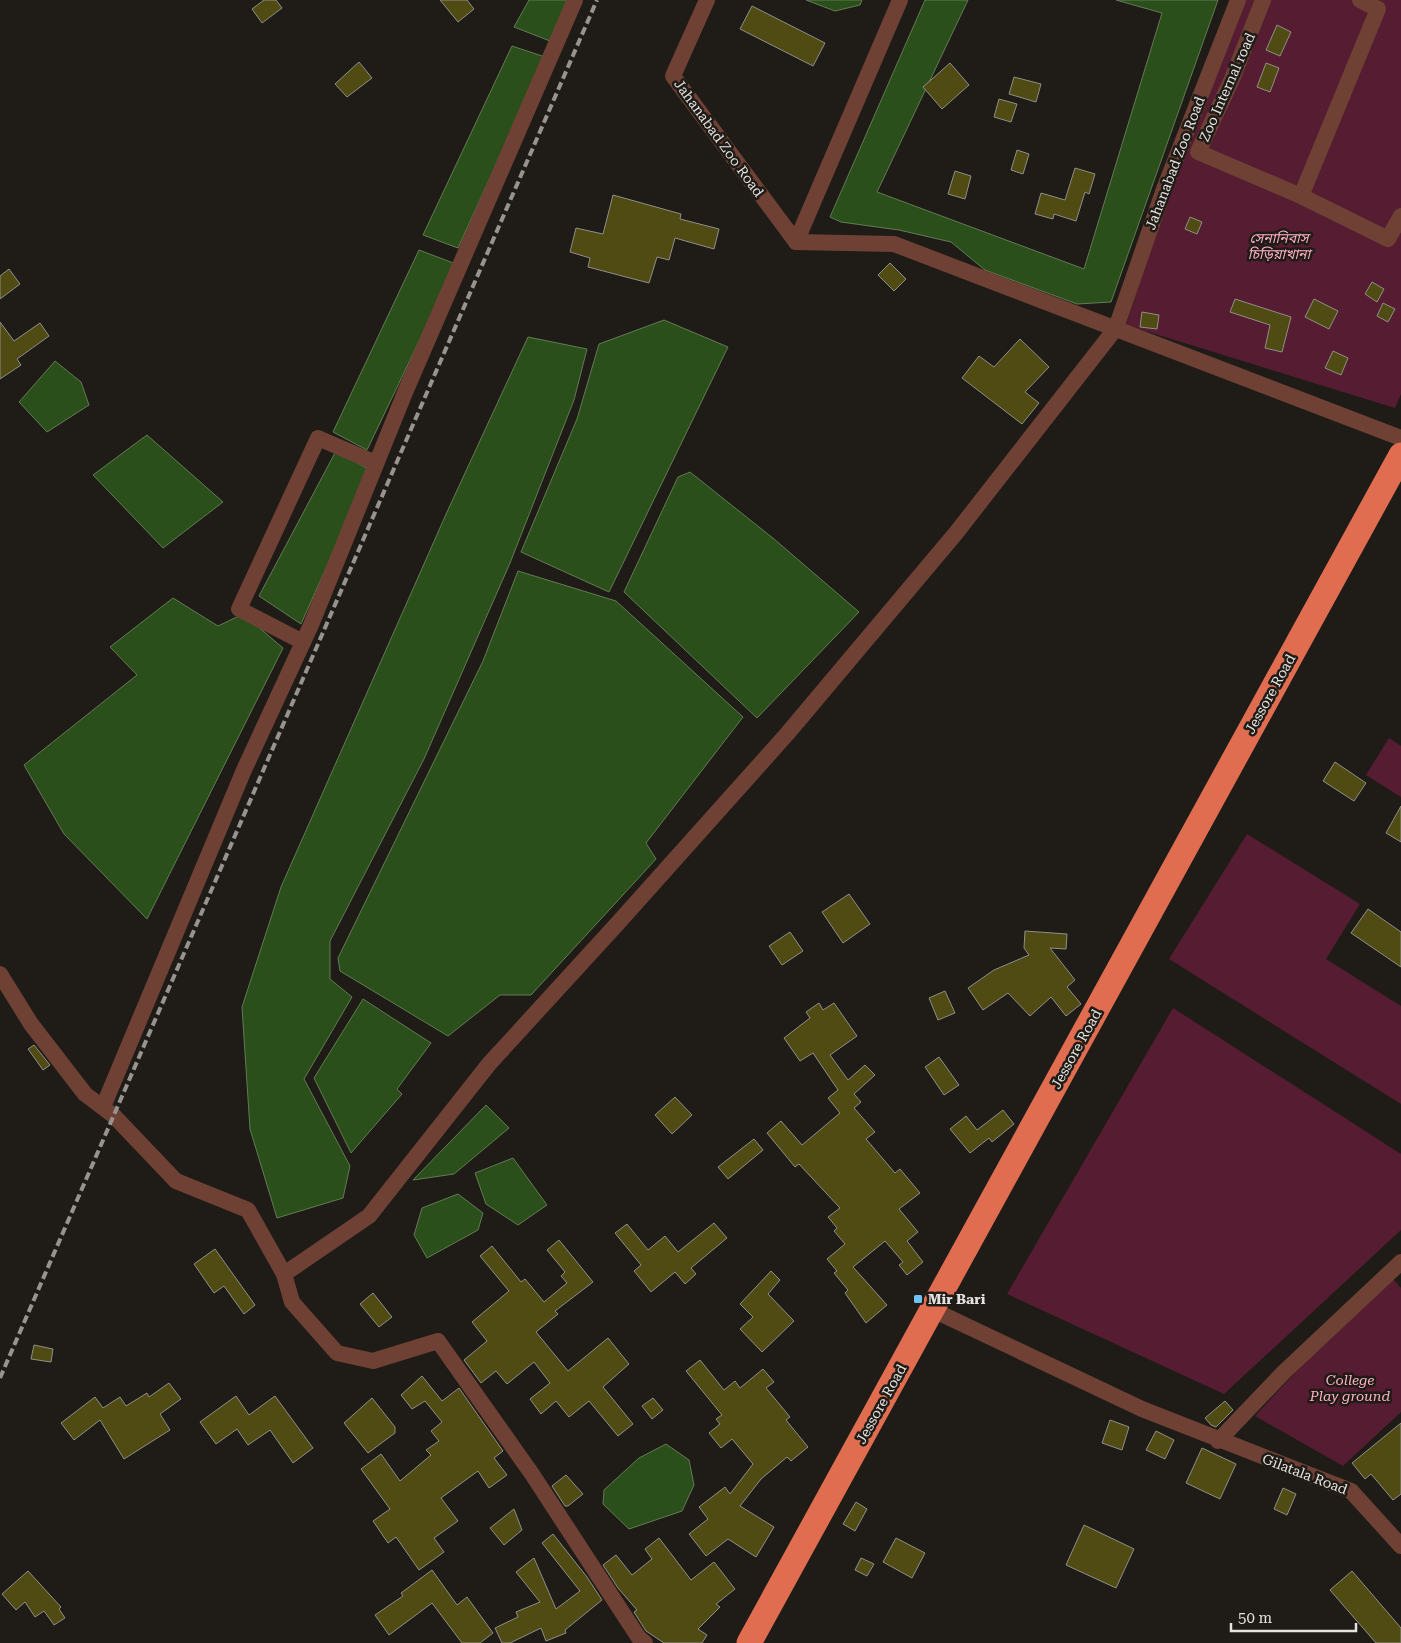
<svg xmlns="http://www.w3.org/2000/svg" width="1401" height="1643" font-family="'Roboto Serif','Noto Sans Bengali',serif">
	<style>
		.green { fill: #561c31 }
		.water { fill: #2b4f1a; stroke: #637b55 }
		.building { fill: #504a13; stroke: #8f8f89 }
		.lines { fill: none; stroke-linecap: round; stroke-linejoin: round }
		.minor { stroke: #6f4135; stroke-width: 16 }
		.highway { stroke: #e16d51; stroke-width: 25 }
		.rail { stroke: #979490; stroke-width: 4; stroke-dasharray: 8 4; stroke-linecap: butt }
		.poi-dot { fill: #72c1f5; stroke: #1f1c18; stroke-width: 2 }
		.labels { text-anchor: middle; dominant-baseline: central; stroke-width: 5; stroke-linejoin: round; paint-order: stroke }
		.street-label { font-size: 14px; fill: #e5e2df; stroke: #1f1c18 }
		.park-label { font-size: 14px; font-style: italic; fill: #ffafc5; stroke: #1f1c18 }
		.poi-label { font-size: 14px; font-weight: bold; fill: #e5e2df; stroke: #1f1c18; text-anchor: start }
	</style>
	<rect width="100%" height="100%" fill="#1f1c18"/>
	<g class="green">
		<path d="M1232 0H1401V394L1395 408 1126 325Z"/>
		<path d="M1389 738 1401 746V797L1366 775Z"/>
		<path d="M1247 834 1360 904 1326 959 1401 1006V1104L1169 959Z"/>
		<path d="M1173 1008 1401 1154V1230L1224 1394 1007 1294Z"/>
		<path d="M1388 1273 1401 1288V1412L1343 1466 1255 1416Z"/>
	</g>
	<g class="water">
		<path d="M529 0H567L550 41 514 27Z"/>
		<path d="M806 0H862L860 5 835 11Z"/>
		<path d="M925 0H968L877 192 1084 269 1162 13 1116 0H1218L1111 302 1077 304 985 270 951 242 899 230 841 222 830 217Z"/>
		<path d="M512 46 545 57 458 248 423 235Z"/>
		<path d="M419 250 456 264 367 450 333 432Z"/>
		<path d="M664 320 728 347 609 592 521 552 577 419 599 344Z"/>
		<path d="M528 337 587 349 574 400 510 563 424 759 330 941V979L352 997 304 1079 350 1166 343 1198 277 1218 250 1129 242 1007 281 887 447 512Z"/>
		<path d="M55 361 81 382 89 405 47 432 19 402Z"/>
		<path d="M147 435 223 502 163 548 93 475Z"/>
		<path d="M336 451 370 470 301 624 259 596Z"/>
		<path d="M690 472 774 539 859 612 757 718 624 592 678 477Z"/>
		<path d="M518 571 616 601 743 717 646 843 656 859 531 995H500L448 1036 340 971 338 958 483 661Z"/>
		<path d="M173 598 218 626 243 614 283 648 147 919 64 834 24 765 137 675 110 647Z"/>
		<path d="M363 999 431 1043 397 1089 402 1094 351 1153 314 1078Z"/>
		<path d="M486 1105 509 1128 454 1174 413 1180Z"/>
		<path d="M513 1158 547 1205 518 1225 486 1204 475 1173Z"/>
		<path d="M458 1194 483 1213 478 1230 427 1258 414 1235 422 1208Z"/>
		<path d="M666 1444 689 1460 694 1485 682 1511 629 1529 603 1504 604 1490 639 1458Z"/>
	</g>
	<g class="building">
		<path d="M264 0H276L282 8 262 23 252 9Z"/>
		<path d="M440 0H467L474 9 458 22Z"/>
		<path d="M752 6 825 43 813 66 740 29Z"/>
		<path d="M1277 25 1291 32 1280 56 1266 50Z"/>
		<path d="M359 62 372 78 347 97 335 84Z"/>
		<path d="M950 63 969 85 942 109 923 87Z"/>
		<path d="M1266 63 1279 68 1270 92 1257 87Z"/>
		<path d="M1014 77 1041 84 1036 102 1009 94Z"/>
		<path d="M999 99 1017 104 1011 122 994 117Z"/>
		<path d="M1017 150 1029 154 1023 174 1011 170Z"/>
		<path d="M1075 168 1095 174 1089 194 1085 192 1076 221 1054 214 1053 219 1035 214 1041 193 1065 200Z"/>
		<path d="M955 171 971 176 965 199 948 194Z"/>
		<path d="M613 195 681 214 680 219 719 229 714 249 675 238 669 260 657 257 649 283 588 267 590 258 570 252 576 228 603 234Z"/>
		<path d="M1190 217 1202 222 1197 234 1185 229Z"/>
		<path d="M890 263 906 279 894 291 878 275Z"/>
		<path d="M9 269 20 284 0 299V276Z"/>
		<path d="M1372 282 1384 289 1377 302 1365 294Z"/>
		<path d="M1235 299 1291 317 1282 352 1265 348 1270 325 1230 312Z"/>
		<path d="M1314 299 1338 311 1329 329 1305 317Z"/>
		<path d="M1383 303 1395 309 1388 322 1377 316Z"/>
		<path d="M1142 312 1159 315 1157 329 1140 327Z"/>
		<path d="M0 322 14 341 40 323 49 336 17 359 21 365 0 379Z"/>
		<path d="M1020 339 1049 367 1025 392 1039 403 1022 424 962 378 979 356 994 367Z"/>
		<path d="M1333 351 1348 358 1341 375 1325 368Z"/>
		<path d="M1335 762 1366 783 1354 801 1323 781Z"/>
		<path d="M1401 806V842L1386 833Z"/>
		<path d="M849 894 870 924 843 943 822 912Z"/>
		<path d="M1368 909 1401 932V967L1351 933Z"/>
		<path d="M1025 931 1067 934 1066 949 1050 948 1075 980 1067 987 1081 1004 1066 1016 1051 997 1030 1016 1008 993 983 1010 968 988 994 970 1029 955 1024 948Z"/>
		<path d="M790 932 803 951 782 965 769 946Z"/>
		<path d="M945 991 955 1013 938 1020 929 998Z"/>
		<path d="M819 1003 823 1010 834 1003 857 1036 830 1055 848 1080 865 1065 875 1075 854 1094 861 1102 854 1108 875 1132 866 1139 895 1173 900 1169 920 1193 899 1209 918 1232 907 1241 923 1262 907 1275 899 1265 903 1262 885 1241 853 1267 887 1305 866 1323 845 1293 848 1290 834 1273 837 1271 827 1259 845 1244 834 1231 837 1228 828 1217 840 1208 799 1164 795 1167 767 1133 781 1121 802 1145 840 1113 828 1098 838 1090 813 1053 800 1061 784 1038 810 1018 806 1012Z"/>
		<path d="M34 1045 50 1065 43 1070 28 1049Z"/>
		<path d="M939 1057 959 1085 944 1095 925 1067Z"/>
		<path d="M675 1097 692 1115 672 1134 655 1115Z"/>
		<path d="M1003 1110 1014 1124 992 1142 989 1138 970 1153 950 1129 966 1116 977 1130Z"/>
		<path d="M754 1139 763 1150 728 1179 718 1167Z"/>
		<path d="M714 1223 727 1238 691 1268 696 1274 685 1284 675 1272 651 1292 634 1271 641 1265 615 1233 627 1224 648 1250 665 1236 678 1252Z"/>
		<path d="M559 1240 593 1282 555 1311 558 1314 536 1332 568 1371 608 1338 629 1364 603 1387 633 1424 618 1436 589 1401 569 1417 556 1401 541 1414 530 1399 550 1383 534 1362 507 1384 496 1371 481 1383 464 1360 487 1341 472 1322 509 1291 480 1256 492 1246 521 1282 525 1279 544 1302 567 1283 561 1276 565 1272 547 1250Z"/>
		<path d="M215 1249 255 1305 244 1314 224 1286 214 1293 194 1264Z"/>
		<path d="M771 1271 780 1280 768 1294 794 1321 762 1352 740 1329 753 1317 740 1304Z"/>
		<path d="M373 1293 392 1317 379 1327 360 1304Z"/>
		<path d="M34 1345 53 1349 51 1362 31 1359Z"/>
		<path d="M700 1360 724 1390 735 1381 740 1388 763 1369 774 1382 766 1388 790 1417 786 1420 808 1447 791 1461 787 1457 761 1479 740 1506 774 1527 756 1557 728 1539 706 1556 689 1534 708 1519 699 1507 725 1487 730 1494 753 1464 732 1439 721 1448 709 1433 720 1424 716 1419 722 1415 686 1371Z"/>
		<path d="M422 1376 442 1401 459 1388 503 1451 494 1458 507 1475 489 1488 478 1471 441 1498 458 1521 434 1538 444 1552 419 1570 396 1537 388 1543 373 1521 390 1509 361 1469 381 1454 400 1481 431 1455 426 1450 439 1441 431 1431 442 1422 425 1401 412 1409 401 1395Z"/>
		<path d="M169 1383 181 1399 160 1414 170 1430 124 1459 100 1420 74 1440 61 1423 95 1397 103 1408 120 1397 126 1406 147 1393 149 1397Z"/>
		<path d="M236 1396 249 1415 275 1396 313 1448 293 1463 270 1430 248 1445 237 1429 216 1444 200 1422Z"/>
		<path d="M372 1398 395 1427V1433L368 1453 344 1423Z"/>
		<path d="M653 1398 663 1410 652 1419 642 1406Z"/>
		<path d="M1225 1401 1233 1410 1216 1427 1211 1425 1205 1418Z"/>
		<path d="M1110 1420 1129 1427 1122 1450 1102 1443Z"/>
		<path d="M1401 1423V1494L1393 1500 1371 1474 1365 1479 1352 1463Z"/>
		<path d="M1156 1431 1174 1440 1165 1459 1146 1450Z"/>
		<path d="M1202 1448 1236 1464 1220 1499 1186 1483Z"/>
		<path d="M566 1475 583 1494 568 1506H565L552 1486Z"/>
		<path d="M1283 1488 1296 1494 1287 1515 1274 1509Z"/>
		<path d="M856 1502 867 1509 855 1531 843 1524Z"/>
		<path d="M514 1509 522 1530 504 1545 490 1528Z"/>
		<path d="M1084 1525 1134 1549 1116 1588 1066 1565Z"/>
		<path d="M553 1534 587 1577 602 1600 565 1630 566 1633 546 1641 541 1628 510 1643H502L495 1628 518 1617 516 1612 540 1602 516 1572 534 1558 556 1609 580 1591 542 1543Z"/>
		<path d="M659 1538 691 1580 714 1562 735 1589 716 1604 720 1607 698 1629 707 1635 702 1643H664L646 1631 634 1612 637 1610 618 1588 603 1565 616 1555 632 1575 652 1559 645 1549Z"/>
		<path d="M896 1538 925 1553 912 1578 883 1562Z"/>
		<path d="M861 1558 874 1564 867 1576 855 1570Z"/>
		<path d="M432 1570 457 1605 467 1597 493 1633 480 1643H462L432 1603 389 1635 375 1615 403 1596 401 1593Z"/>
		<path d="M28 1571 61 1607 59 1609 65 1618 54 1625 44 1611 35 1617 25 1602 16 1610 2 1594Z"/>
		<path d="M1352 1571 1401 1628V1643H1376L1330 1590Z"/>
	</g>
	<g class="lines">
		<g class="minor">
			<path d="M707 0 673 76 796 242 894 244 1401 438"/>
			<path d="M1263 0 1232 79 1198 152 1301 196 1388 239 1401 216"/>
			<path d="M1301 196 1378 9 1360 0"/>
			<path d="M796 242 900 0"/>
			<path d="M303 642 239 609 318 438 376 463"/>
			<path d="M0 974 31 1024 85 1094 114 1116 176 1181 248 1210 284 1274 292 1302 337 1353 373 1361 438 1341 532 1474 639 1638 645 1643"/>
			<path d="M103 1107 244 770 311 625 406 390 575 0"/>
			<path d="M284 1274 369 1216 489 1064 618 923 787 734 956 533 1116 328 1164 189 1238 0"/>
			<path d="M933 1310 1142 1409 1351 1491 1401 1546"/>
			<path d="M1218 1441 1284 1372 1401 1262"/>
		</g>
		<path class="highway" d="M749 1643 1401 455"/>
		<path class="rail" d="M0 1378 597 0"/>
	</g>
	<rect class="poi-dot" x="913" y="1294" width="10" height="10" rx="2.5"/>
	<g class="labels">
		<g class="street-label">
			<text transform="translate(1227 87) rotate(-66)">Zoo Internal road</text>
			<text transform="translate(719 138) rotate(54)">Jahanabad Zoo Road</text>
			<text transform="translate(1175 163) rotate(-69)">Jahanabad Zoo Road</text>
			<text transform="translate(1270 694) rotate(-61)">Jessore Road</text>
			<text transform="translate(1076 1049) rotate(-61)">Jessore Road</text>
			<text transform="translate(881 1404) rotate(-61)">Jessore Road</text>
			<text transform="translate(1305 1474) rotate(21)">Gilatala Road</text>
		</g>
		<g class="park-label">
			<text x="1279" y="238">সেনানিবাস<tspan x="1279" dy="16">চিড়িয়াখানা</tspan></text>
			<text x="1350" y="1380">College<tspan x="1350" dy="16">Play ground</tspan></text>
		</g>
		<g class="poi-label">
			<text x="928" y="1299">Mir Bari</text>
		</g>
	</g>
	<path d="M1231 1623v8h125v-8" fill="none" stroke="#e5e2df" stroke-width="2.5"/>
	<text x="1238" y="1623" font-size="15" fill="#e5e2df" stroke="#1f1c18" stroke-width="4" paint-order="stroke">50 m</text>
</svg>
